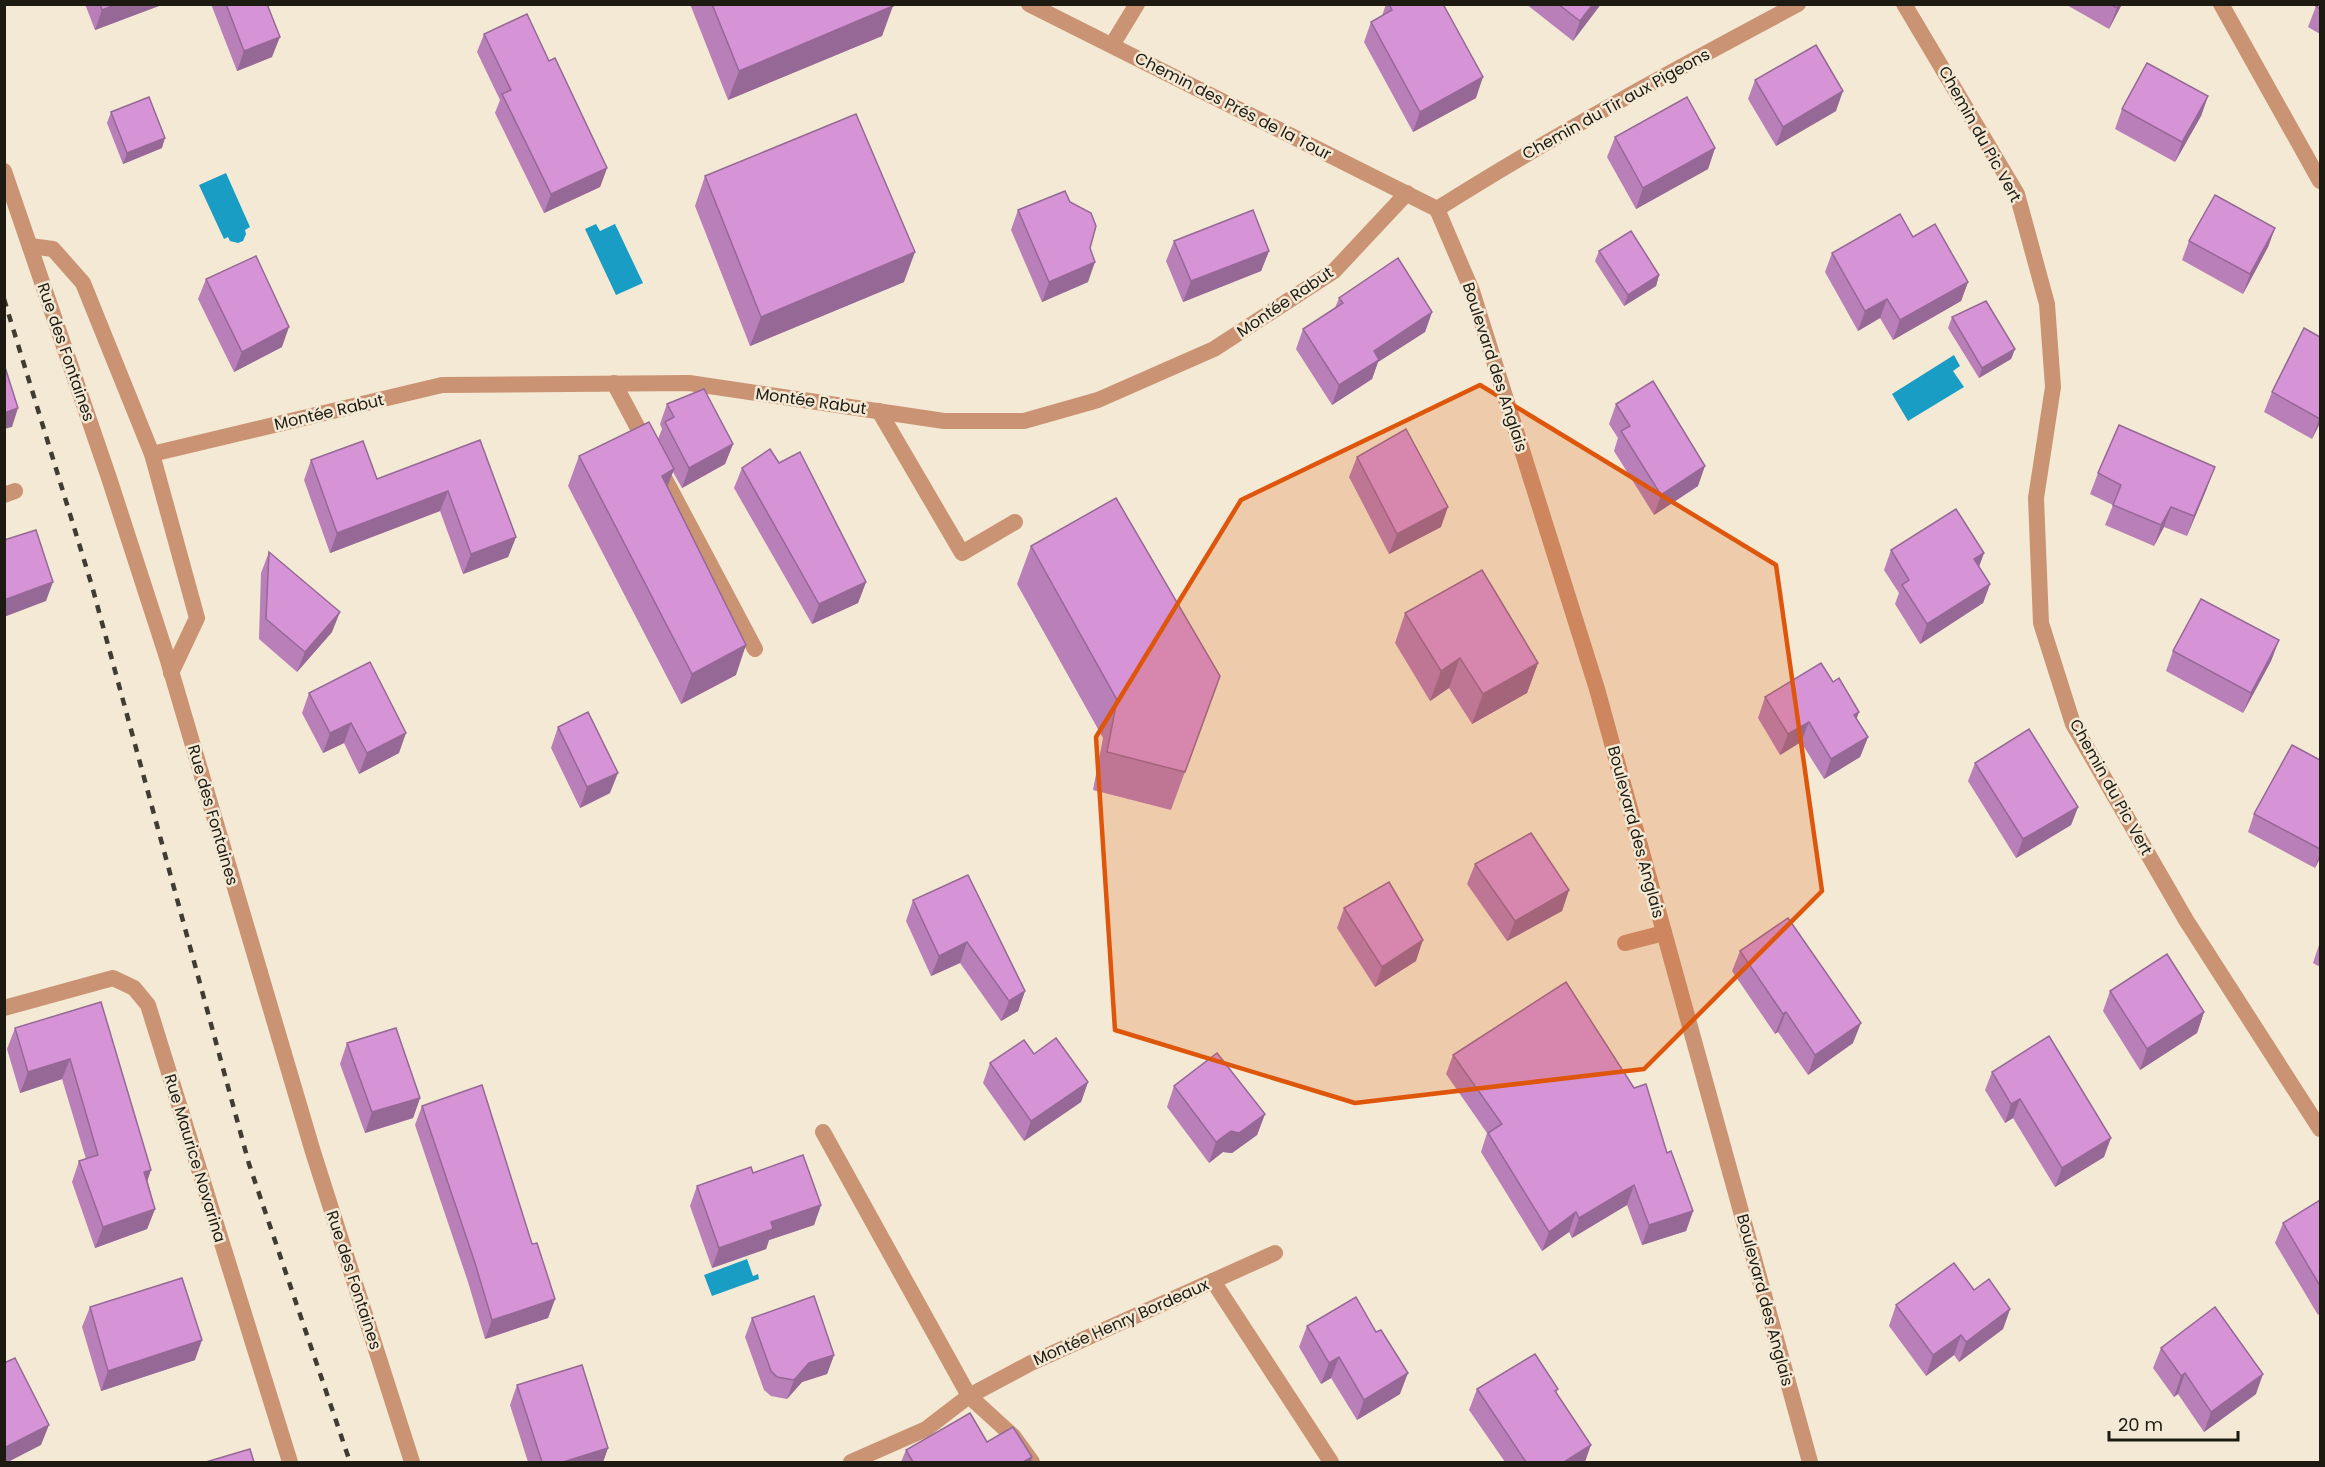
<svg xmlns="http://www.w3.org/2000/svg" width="2325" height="1467" font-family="Poppins,sans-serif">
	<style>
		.water { fill: #199dc4 }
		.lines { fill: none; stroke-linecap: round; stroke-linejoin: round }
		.service { stroke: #ca9373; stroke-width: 16 }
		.minor { stroke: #ca9373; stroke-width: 16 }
		.tertiary { stroke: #ca9373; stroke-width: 16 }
		.rail { stroke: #403c32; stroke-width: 4.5; stroke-dasharray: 8 8; stroke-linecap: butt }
		.wall { fill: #b87fb8 }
		.shaded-wall { fill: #966896 }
		.building { fill: #d694d6; stroke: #966896; stroke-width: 1.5 }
		.marked { fill: #de560c; fill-opacity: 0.2; stroke: #de560c; stroke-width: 4.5; stroke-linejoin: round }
		.labels { text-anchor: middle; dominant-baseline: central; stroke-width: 5; stroke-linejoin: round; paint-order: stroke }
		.street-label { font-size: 16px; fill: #1d1a12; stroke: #f3e9d4 }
	</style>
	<rect width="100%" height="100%" fill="#f3e9d4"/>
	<g class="water">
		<path d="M226 173 250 227 245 230 246 234 243 241 238 243 230 241 228 237 224 239 199 185Z"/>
		<path d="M596 224 600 231 615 224 643 283 616 295 585 229Z"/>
		<path d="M1954 355 1960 366 1953 371 1964 387 1908 421 1892 394Z"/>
		<path d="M747 1259 753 1276 758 1274 759 1279 712 1296 704 1275Z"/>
	</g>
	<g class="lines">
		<g class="service">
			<path d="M614 383 755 649"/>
			<path d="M879 411 962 553 1015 522"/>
			<path d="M1625 943 1664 933"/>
			<path d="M823 1132 969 1396 1013 1436 1032 1462"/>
			<path d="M1213 1281 1331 1462"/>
		</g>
		<g class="minor">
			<path d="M1904 4 2017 194 2047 304 2053 387 2036 498 2041 623 2073 724 2186 920 2320 1129"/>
			<path d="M2221 4 2320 181"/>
			<path d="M1112 45 1137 4"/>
			<path d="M4 171 109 478 166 654 313 1152 412 1462"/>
			<path d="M30 246 53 249 83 283 152 454 197 618 171 673"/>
			<path d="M152 454 442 385 689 383 944 421H1024L1098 400 1214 349 1334 271 1407 193"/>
			<path d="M4 495 15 491"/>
			<path d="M4 1008 113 978 134 988 148 1005 290 1462"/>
			<path d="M851 1462 926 1429 969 1396 1031 1363 1275 1253"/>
		</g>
		<g class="tertiary">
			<path d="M1029 4 1437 209"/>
			<path d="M1437 209 1472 291 1597 689 1810 1462"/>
			<path d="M1437 209C1554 135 1676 69 1798 4"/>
		</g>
		<path class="rail" d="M4 299 92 586 249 1164 350 1462"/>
	</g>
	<g class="wall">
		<path d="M85 4H164L95 30Z"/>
		<path d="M211 4H267L272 57 237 71Z"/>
		<path d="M690 4H892L882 36 728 100Z"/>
		<path d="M1386 4H1443L1476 98 1413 132 1364 42 1371 22 1382 16Z"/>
		<path d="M1526 4H1601L1573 41Z"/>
		<path d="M2065 4H2122L2109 29Z"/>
		<path d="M2320 4V34L2308 27 2316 6Z"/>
		<path d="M484 34 607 168 600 187 544 213 495 113 500 100 477 52Z"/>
		<path d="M1755 80 1836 111 1776 146 1748 99Z"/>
		<path d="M2208 96 2201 116 2175 162 2115 129 2122 109Z"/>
		<path d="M111 112 162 148 123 164 107 123Z"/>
		<path d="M1615 137 1715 148 1708 169 1636 209 1607 157Z"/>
		<path d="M705 176 904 282 750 346 695 206Z"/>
		<path d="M1070 202 1090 248 1088 282 1042 302 1011 230 1018 210Z"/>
		<path d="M2275 228 2268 247 2243 294 2182 260 2189 241Z"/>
		<path d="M1913 237 1968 282 1961 301 1893 340 1880 318 1858 331 1825 272 1832 253Z"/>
		<path d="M1174 241 1269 251 1261 271 1183 302 1166 261Z"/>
		<path d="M1599 251 1659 275 1656 286 1624 306 1595 261Z"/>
		<path d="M206 279 282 347 234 372 198 299Z"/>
		<path d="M1339 298 1432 312 1425 332 1378 362 1372 379 1332 405 1296 349 1303 329 1335 308Z"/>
		<path d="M1952 317 2015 349 2011 359 1979 378 1948 328Z"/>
		<path d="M2320 337V423L2312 439 2264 412 2272 392Z"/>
		<path d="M667 404 733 444 725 464 682 488 673 472 667 487 736 675 681 704 568 486 579 456 658 439 662 429 660 424Z"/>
		<path d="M1616 404 1698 486 1654 515 1614 451 1618 438 1609 424Z"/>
		<path d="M480 440 516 537 508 557 463 574 440 511 330 553 304 480 311 460 377 479Z"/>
		<path d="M1357 457 1441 527 1389 554 1349 477Z"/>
		<path d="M779 463 866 582 858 603 812 624 734 488 742 468Z"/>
		<path d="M2098 473 2207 488 2187 536 2164 527 2154 546 2105 525 2113 505 2090 494Z"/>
		<path d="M1031 546 1220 676 1171 810 1093 790 1103 738 1017 584Z"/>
		<path d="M1891 550 1984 553 1979 566 1990 584 1983 603 1920 644 1895 604 1899 593 1884 570Z"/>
		<path d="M269 552 332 632 297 672 259 639 261 573Z"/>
		<path d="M1405 613 1538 663 1527 693 1472 724 1449 688 1430 701 1395 643Z"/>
		<path d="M2279 640 2271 661 2243 713 2166 671 2173 651Z"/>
		<path d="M309 693 399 753 359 774 344 743 323 753 302 713Z"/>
		<path d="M1765 697 1857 719 1868 737 1860 757 1824 779 1801 742 1780 755 1758 718Z"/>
		<path d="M558 727 610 793 580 808 551 748Z"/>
		<path d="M2320 760V858L2315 868 2248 832 2254 814Z"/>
		<path d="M1975 763 2078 807 2071 825 2016 858 1968 781Z"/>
		<path d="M1475 864 1569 890 1562 911 1507 941 1467 884Z"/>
		<path d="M968 875 1025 991 1018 1011 1001 1021 960 963 931 976 906 921 913 900Z"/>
		<path d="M1344 908 1416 961 1375 987 1337 928Z"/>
		<path d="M2320 942V967L2313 963Z"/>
		<path d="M1740 951 1853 1043 1808 1075 1778 1032 1775 1034 1732 971Z"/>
		<path d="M2110 991 2204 1012 2197 1033 2140 1070 2103 1011Z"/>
		<path d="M101 1002 155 1209 147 1229 95 1248 72 1182 79 1161 86 1159 62 1079 20 1093 7 1049 15 1028Z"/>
		<path d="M347 1043 420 1098 413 1118 365 1133 340 1064Z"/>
		<path d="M1034 1054 1088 1082 1081 1102 1024 1141 983 1083 990 1063Z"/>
		<path d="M1453 1055 1667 1153 1693 1211 1686 1231 1642 1245 1627 1205 1572 1238 1569 1232 1542 1251 1481 1152 1487 1133 1446 1074Z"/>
		<path d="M1992 1072 2104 1157 2055 1187 2013 1118 2005 1123 1985 1090Z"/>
		<path d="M1174 1086 1265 1114 1257 1135 1232 1153 1223 1152 1209 1163 1167 1107Z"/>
		<path d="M422 1106 532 1244 555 1299 548 1318 485 1339 468 1282 415 1125Z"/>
		<path d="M753 1173 821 1205 814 1225 769 1240 766 1249 712 1268 690 1206 697 1186Z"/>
		<path d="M2320 1200V1313L2318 1315 2275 1243 2283 1223Z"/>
		<path d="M1974 1290 2010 1309 2003 1329 1959 1362 1954 1355 1926 1376 1889 1326 1896 1305Z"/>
		<path d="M90 1307 195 1360 101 1391 82 1327Z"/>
		<path d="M752 1318 834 1355 827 1374 802 1382 787 1399 771 1396 764 1390 745 1337Z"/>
		<path d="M1307 1326 1400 1394 1357 1420 1331 1378 1321 1384 1299 1347Z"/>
		<path d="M2161 1348 2256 1394 2204 1432 2178 1394 2174 1397 2153 1368Z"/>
		<path d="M517 1385 608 1448 603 1462H528L510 1405Z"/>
		<path d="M1477 1389H1558L1556 1393 1585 1462H1505L1469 1410Z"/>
		<path d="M906 1450 1031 1462H901Z"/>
	</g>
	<g class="shaded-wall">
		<path d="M117 4H164L95 30 102 10Z"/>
		<path d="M1593 4H1601L1573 41 1580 21Z"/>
		<path d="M2119 4H2122L2109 29 2117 8Z"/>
		<path d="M893 6 882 36 728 100 739 71Z"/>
		<path d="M280 37 272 57 237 71 244 51Z"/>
		<path d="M1483 77 1476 98 1413 132 1420 112Z"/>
		<path d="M1843 91 1836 111 1776 146 1783 127Z"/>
		<path d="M2208 96 2201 116 2175 162 2182 142Z"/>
		<path d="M165 138 162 148 123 164 127 153Z"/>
		<path d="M1715 148 1708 169 1636 209 1643 188Z"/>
		<path d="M607 168 600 187 544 213 551 194Z"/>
		<path d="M2275 228 2268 247 2243 294 2250 274Z"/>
		<path d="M1269 251 1261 271 1183 302 1191 281Z"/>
		<path d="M915 252 904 282 750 346 761 317Z"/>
		<path d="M1095 262 1088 282 1042 302 1049 282Z"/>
		<path d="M1659 275 1656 286 1624 306 1628 295Z"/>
		<path d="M1968 282 1961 301 1893 340 1900 320Z"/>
		<path d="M1887 299 1880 318 1858 331 1865 311Z"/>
		<path d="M1432 312 1425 332 1378 362 1372 379 1332 405 1339 385 1374 351Z"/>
		<path d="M289 327 282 347 234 372 242 352Z"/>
		<path d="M2015 349 2011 359 1979 378 1982 368Z"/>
		<path d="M18 408 12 427 4 429V413Z"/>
		<path d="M2320 417V423L2312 439Z"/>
		<path d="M733 444 725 464 682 488 689 468Z"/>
		<path d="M1705 466 1698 486 1654 515 1661 495Z"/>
		<path d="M2215 467 2207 488 2187 536 2194 516Z"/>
		<path d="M674 469 663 498 662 476Z"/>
		<path d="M448 491 440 511 330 553 337 533Z"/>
		<path d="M1448 507 1441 527 1389 554 1397 534Z"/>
		<path d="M2171 507 2164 527 2154 546 2161 525Z"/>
		<path d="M516 537 508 557 463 574 471 554Z"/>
		<path d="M1984 553 1977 572 1974 559Z"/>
		<path d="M53 582 46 601 4 617V600Z"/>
		<path d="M866 582 858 603 812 624 819 604Z"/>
		<path d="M1990 584 1983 603 1920 644 1927 624Z"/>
		<path d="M340 612 332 632 297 672 305 652Z"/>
		<path d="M2279 640 2271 661 2243 713 2251 693Z"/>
		<path d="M746 645 736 675 681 704 692 674Z"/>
		<path d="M1460 658 1449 688 1430 701 1441 671Z"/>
		<path d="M1538 663 1527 693 1472 724 1483 694Z"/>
		<path d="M1859 712 1852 732 1854 715Z"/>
		<path d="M1809 722 1801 742 1780 755 1788 734Z"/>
		<path d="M351 723 344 743 323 753 330 733Z"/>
		<path d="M406 733 399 753 359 774 367 753Z"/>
		<path d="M1868 737 1860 757 1824 779 1831 759Z"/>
		<path d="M618 773 610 793 580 808 587 787Z"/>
		<path d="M2078 807 2071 825 2016 858 2023 839Z"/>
		<path d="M2320 853V858L2315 868Z"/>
		<path d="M1569 890 1562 911 1507 941 1515 921Z"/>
		<path d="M1423 940 1416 961 1375 987 1382 967Z"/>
		<path d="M967 942 960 963 931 976 939 956Z"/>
		<path d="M1025 991 1018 1011 1001 1021 1009 1001Z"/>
		<path d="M1786 1012 1778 1032 1775 1034 1783 1014Z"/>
		<path d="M2204 1012 2197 1033 2140 1070 2147 1049Z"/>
		<path d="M1861 1023 1853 1043 1808 1075 1815 1055Z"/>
		<path d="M70 1059 62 1079 20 1093 28 1072Z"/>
		<path d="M1088 1082 1081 1102 1024 1141 1031 1121Z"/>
		<path d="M420 1098 413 1118 365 1133 372 1112Z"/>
		<path d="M2020 1099 2013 1118 2005 1123 2011 1104Z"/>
		<path d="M1265 1114 1257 1135 1232 1153 1223 1152 1209 1163 1216 1142 1231 1131Z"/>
		<path d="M2111 1138 2104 1157 2055 1187 2062 1168Z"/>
		<path d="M151 1170 144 1191V1172Z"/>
		<path d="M1634 1185 1627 1205 1572 1238 1579 1218Z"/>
		<path d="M821 1205 814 1225 769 1240 766 1249 712 1268 719 1248 771 1222Z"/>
		<path d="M155 1209 147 1229 95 1248 103 1227Z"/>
		<path d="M1693 1211 1686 1231 1642 1245 1649 1225Z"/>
		<path d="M1576 1212 1569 1232 1542 1251 1549 1232Z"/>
		<path d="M555 1299 548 1318 485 1339 492 1320Z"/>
		<path d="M2010 1309 2003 1329 1959 1362 1966 1342Z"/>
		<path d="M1961 1335 1954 1355 1926 1376 1933 1355Z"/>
		<path d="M202 1340 195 1360 101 1391 108 1371Z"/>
		<path d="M834 1355 827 1374 802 1382 787 1399 794 1380 809 1363Z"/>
		<path d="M1339 1357 1331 1378 1321 1384 1329 1363Z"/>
		<path d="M1408 1373 1400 1394 1357 1420 1364 1400Z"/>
		<path d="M2185 1373 2178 1394 2174 1397 2181 1376Z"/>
		<path d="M2263 1374 2256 1394 2204 1432 2211 1412Z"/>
		<path d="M49 1425 41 1445 8 1462H4V1448Z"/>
		<path d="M1591 1445 1585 1462H1564Z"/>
		<path d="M608 1448 603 1462H563Z"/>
		<path d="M1032 1457 1031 1462H1023Z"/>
	</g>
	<g class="building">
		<path d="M100 4H117L102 10Z"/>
		<path d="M226 4H267L280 37 244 51Z"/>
		<path d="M712 4H892L893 6 739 71Z"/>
		<path d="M1389 4H1443L1483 77 1420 112 1371 22 1392 10Z"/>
		<path d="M1558 4H1593L1580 21Z"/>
		<path d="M2110 4H2119L2117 8Z"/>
		<path d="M2317 4H2320V9L2316 6Z"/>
		<path d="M527 14 549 61 555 58 607 168 551 194 502 94 511 90 484 34Z"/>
		<path d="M1816 45 1843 91 1783 127 1755 80Z"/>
		<path d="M2147 63 2208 96 2182 142 2122 109Z"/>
		<path d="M149 97 165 138 127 153 111 112Z"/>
		<path d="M1687 97 1715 148 1643 188 1615 137Z"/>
		<path d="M856 114 915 252 761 317 705 176Z"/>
		<path d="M1065 191 1070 202 1091 213 1096 226 1090 248 1095 262 1049 282 1018 210Z"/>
		<path d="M2215 195 2275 228 2250 274 2189 241Z"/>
		<path d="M1253 210 1269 251 1191 281 1174 241Z"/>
		<path d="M1900 214 1913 237 1935 224 1968 282 1900 320 1887 299 1865 311 1832 253Z"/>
		<path d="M1631 231 1659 275 1628 295 1599 251Z"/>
		<path d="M256 256 289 327 242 352 206 279Z"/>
		<path d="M1398 258 1432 312 1374 351 1379 360 1339 385 1303 329 1343 303 1339 298Z"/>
		<path d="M1986 301 2015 349 1982 368 1952 317Z"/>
		<path d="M2304 328 2320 337V419L2272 392Z"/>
		<path d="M4 364 18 408 4 413Z"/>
		<path d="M1653 381 1705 466 1661 495 1621 431 1630 426 1616 404Z"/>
		<path d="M704 389 733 444 689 468 665 422 674 417 667 404Z"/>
		<path d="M649 422 674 469 662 476 746 645 692 674 579 456Z"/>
		<path d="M2119 425 2215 467 2194 516 2171 507 2161 525 2113 505 2121 485 2098 473Z"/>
		<path d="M1406 429 1448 507 1397 534 1357 457Z"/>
		<path d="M480 440 516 537 471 554 448 491 337 533 311 460 363 441 377 479Z"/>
		<path d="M770 449 779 463 800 452 866 582 819 604 742 468Z"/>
		<path d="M1116 498 1220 676 1185 772 1107 752 1117 700 1031 546Z"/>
		<path d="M1956 509 1984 553 1974 559 1990 584 1927 624 1902 585 1909 580 1891 550Z"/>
		<path d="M36 530 53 582 4 600V540Z"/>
		<path d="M269 552 340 612 305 652 266 619Z"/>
		<path d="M1482 570 1538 663 1483 694 1460 658 1441 671 1405 613Z"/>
		<path d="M2201 599 2279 640 2251 693 2173 651Z"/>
		<path d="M370 662 406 733 367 753 351 723 330 733 309 693Z"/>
		<path d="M1821 663 1833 682 1839 678 1859 712 1854 715 1868 737 1831 759 1809 722 1788 734 1765 697Z"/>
		<path d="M588 712 618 773 587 787 558 727Z"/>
		<path d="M2029 729 2078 807 2023 839 1975 763Z"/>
		<path d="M2292 745 2320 760V849L2254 814Z"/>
		<path d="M1531 833 1569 890 1515 921 1475 864Z"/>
		<path d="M968 875 1025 991 1009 1001 967 942 939 956 913 900Z"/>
		<path d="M1389 882 1423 940 1382 967 1344 908Z"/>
		<path d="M1788 918 1861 1023 1815 1055 1786 1012 1783 1014 1740 951Z"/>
		<path d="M2167 954 2204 1012 2147 1049 2110 991Z"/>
		<path d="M1566 982 1634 1088 1646 1084 1667 1153 1671 1151 1693 1211 1649 1225 1634 1185 1579 1218 1576 1212 1549 1232 1488 1133 1502 1124 1453 1055Z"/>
		<path d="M101 1002 151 1170 144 1172 155 1209 103 1227 79 1161 98 1155 70 1059 28 1072 15 1028Z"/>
		<path d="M396 1028 420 1098 372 1112 347 1043Z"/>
		<path d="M2049 1036 2111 1138 2062 1168 2020 1099 2011 1104 1992 1072Z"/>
		<path d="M1056 1038 1088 1082 1031 1121 990 1063 1024 1040 1034 1054Z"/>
		<path d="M1217 1053 1265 1114 1239 1133 1231 1131 1216 1142 1174 1086Z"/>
		<path d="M482 1085 532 1244 537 1243 555 1299 492 1320 475 1263 422 1106Z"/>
		<path d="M803 1155 821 1205 771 1222 773 1229 719 1248 697 1186 751 1167 753 1173Z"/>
		<path d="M2320 1200V1286L2283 1223Z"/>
		<path d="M1954 1263 1974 1290 1989 1279 2010 1309 1966 1342 1961 1335 1933 1355 1896 1305Z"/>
		<path d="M182 1278 202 1340 108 1371 90 1307Z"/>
		<path d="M814 1296 834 1355 809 1363 794 1380 777 1377 771 1371 752 1318Z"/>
		<path d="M1356 1297 1376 1332 1381 1330 1408 1373 1364 1400 1339 1357 1329 1363 1307 1326Z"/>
		<path d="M2215 1307 2263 1374 2211 1412 2185 1373 2181 1376 2161 1348Z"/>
		<path d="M1535 1354 1558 1389 1555 1391 1591 1445 1564 1462H1526L1477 1389Z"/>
		<path d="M15 1358 49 1425 4 1448V1363Z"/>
		<path d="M582 1365 608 1448 563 1462H542L517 1385Z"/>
		<path d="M970 1413 987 1442 1013 1427 1032 1457 1023 1462H913L906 1450Z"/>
		<path d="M250 1449 254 1462H206Z"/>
	</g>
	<path class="marked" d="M1480 385 1776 565 1822 891 1644 1069 1355 1103 1115 1030 1096 737 1241 500Z"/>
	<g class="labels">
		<g class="street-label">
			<text transform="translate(1616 104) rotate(-29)">Chemin du Tir aux Pigeons</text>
			<text transform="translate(1233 106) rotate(27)">Chemin des Prés de la Tour</text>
			<text transform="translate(1980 134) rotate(61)">Chemin du Pic Vert</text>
			<text transform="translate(1285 302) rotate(-34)">Montée Rabut</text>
			<text transform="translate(66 352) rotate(71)">Rue des Fontaines</text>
			<text transform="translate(1495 367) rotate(72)">Boulevard des Anglais</text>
			<text transform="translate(811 401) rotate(8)">Montée Rabut</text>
			<text transform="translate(329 412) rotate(-13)">Montée Rabut</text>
			<text transform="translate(2111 787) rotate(61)">Chemin du Pic Vert</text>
			<text transform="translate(213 815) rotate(74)">Rue des Fontaines</text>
			<text transform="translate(1636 832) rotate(75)">Boulevard des Anglais</text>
			<text transform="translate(195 1158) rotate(73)">Rue Maurice Novarina</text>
			<text transform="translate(354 1280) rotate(72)">Rue des Fontaines</text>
			<text transform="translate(1765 1300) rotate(75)">Boulevard des Anglais</text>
			<text transform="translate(1121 1322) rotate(-24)">Montée Henry Bordeaux</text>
		</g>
	</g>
	<rect width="2325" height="1467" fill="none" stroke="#1d1a12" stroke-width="12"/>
	<path d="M2109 1431v9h129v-9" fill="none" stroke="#1d1a12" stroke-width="3"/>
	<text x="2118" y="1431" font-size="18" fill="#1d1a12" stroke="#f3e9d4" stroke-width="4.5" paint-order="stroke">20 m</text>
</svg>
